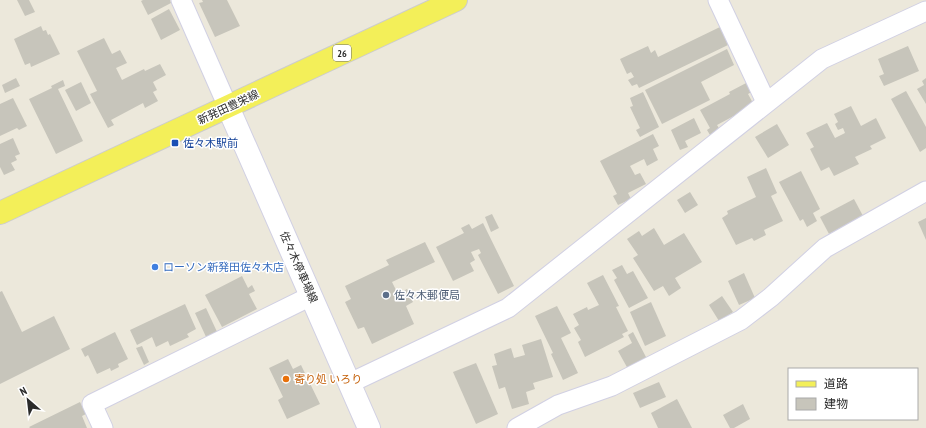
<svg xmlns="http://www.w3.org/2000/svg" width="926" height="428" font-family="'PT Sans Narrow','Noto Sans JP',sans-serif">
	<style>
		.building { fill: #c7c5bb }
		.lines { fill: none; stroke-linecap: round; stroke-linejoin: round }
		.minor-casing { stroke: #d1d0e3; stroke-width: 21 }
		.secondary-casing { stroke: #d1d0e3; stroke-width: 24 }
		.primary-casing { stroke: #ccc; stroke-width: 24 }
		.minor { stroke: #fff; stroke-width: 19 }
		.secondary { stroke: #fff; stroke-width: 22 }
		.primary { stroke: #f3ef59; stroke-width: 22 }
		.transit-dot { fill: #1a4fb4; stroke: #fff; stroke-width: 1.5 }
		.shop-dot { fill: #3f7fe0; stroke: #fff; stroke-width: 1.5 }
		.service-dot { fill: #5c6f8a; stroke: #fff; stroke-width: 1.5 }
		.food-dot { fill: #e8710a; stroke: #fff; stroke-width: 1.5 }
		.labels { text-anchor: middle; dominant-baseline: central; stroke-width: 3; stroke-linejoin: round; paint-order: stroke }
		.shield { fill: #fff; stroke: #6a6a6a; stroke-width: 1 }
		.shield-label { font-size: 10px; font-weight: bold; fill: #2a2a2a }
		.street-label { font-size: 11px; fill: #2a2a2a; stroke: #fff }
		.transit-label { font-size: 11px; fill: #164399; stroke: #fff; text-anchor: start }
		.shop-label { font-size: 11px; fill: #366cbe; stroke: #fff; text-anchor: start }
		.service-label { font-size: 11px; fill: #4e5e75; stroke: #fff; text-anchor: start }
		.food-label { font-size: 11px; fill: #c56008; stroke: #fff; text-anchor: start }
	</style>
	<rect width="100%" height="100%" fill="#ece8db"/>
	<g class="building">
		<path d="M17 0H29L35 12 25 16Z"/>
		<path d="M143 0H170L171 3 148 15 141 1Z"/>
		<path d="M202 0H227L240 26 215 37 199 3 203 2Z"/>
		<path d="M169 9 180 30 161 40 151 19Z"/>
		<path d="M41 26 43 31 46 30 48 35 50 34 60 54 31 67 30 63 25 65 14 39Z"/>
		<path d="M720 27 728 45 639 88 637 84 632 86 628 80 634 77 631 72 627 74 620 59 648 46 651 53 655 50 658 57Z"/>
		<path d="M104 38 112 54 120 50 127 63 116 68 122 80 144 69 145 71 160 64 166 75 153 82 157 90 153 92 158 101 145 108 143 103 111 120 114 125 108 128 90 94 97 91 77 51Z"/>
		<path d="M908 46 919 71 884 86 879 76 884 74 878 59Z"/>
		<path d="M727 49 734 65 701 82 710 100 662 124 645 90Z"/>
		<path d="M16 78 20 86 5 93 2 85Z"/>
		<path d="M926 78V104L917 89 924 85 922 81Z"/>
		<path d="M63 80 65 86 58 89 83 141 56 154 29 99 52 88 51 86Z"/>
		<path d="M750 81 755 90 748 94 754 105 717 125 720 130 710 135 707 130 710 128 700 110 730 94 729 92Z"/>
		<path d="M81 82 91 103 76 111 65 90Z"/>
		<path d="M906 91 926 127V148L920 152 891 99Z"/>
		<path d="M643 92 659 127 640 137 636 130 640 128 630 107 633 106 630 98Z"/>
		<path d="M13 98 27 126 19 130 17 128 0 136V104Z"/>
		<path d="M851 106 861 126 876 118 886 138 870 146 872 149 855 157 859 164 834 176 829 167 821 171 810 149 814 147 806 133 827 123 835 138 845 133 843 128 838 130 835 124 838 122 834 114Z"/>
		<path d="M694 118 701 133 685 141 688 147 680 150 671 130Z"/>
		<path d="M777 124 789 145 768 158 755 137Z"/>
		<path d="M653 134 659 146 653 149 658 160 647 166 644 159 630 166 635 175 640 173 646 184 628 193 631 199 618 205 613 196 617 194 600 161Z"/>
		<path d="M13 138 20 154 15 156 17 160 11 163 15 170 4 175 0 167V144Z"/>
		<path d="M766 168 777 193 771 196 783 221 764 230 766 235 754 241 752 238 736 245 722 218 728 214 727 211 756 197 747 177Z"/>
		<path d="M801 171 820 209 813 213 817 221 807 227 803 219 800 221 779 182Z"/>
		<path d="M690 192 698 205 685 213 677 200Z"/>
		<path d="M854 199 863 216 829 234 820 217Z"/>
		<path d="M492 214 499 228 491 232 485 217Z"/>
		<path d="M926 218V240L918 222Z"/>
		<path d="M483 223 514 286 498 294 478 255 481 253 479 249 471 252 475 260 470 263 474 271 453 281 436 247 464 233 461 228 469 224 472 229Z"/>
		<path d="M654 228 664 245 684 233 702 262 675 278 681 288 669 296 663 286 654 291 633 258 638 255 627 239 639 231 642 236Z"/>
		<path d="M425 242 435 262 392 282 398 294 407 289 413 302 406 306 414 324 372 344 364 327 358 329 345 302 351 299 345 286 389 265 386 260Z"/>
		<path d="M622 265 627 274 633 271 648 298 629 308 614 280 617 278 612 270Z"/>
		<path d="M744 273 755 298 739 305 728 281Z"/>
		<path d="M603 275 619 306 616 307 628 331 622 334 624 337 585 357 578 342 581 340 574 328 579 325 573 314 587 307 588 310 599 305 587 283Z"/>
		<path d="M242 276 248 288 252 285 255 291 249 294 257 309 222 327 205 295Z"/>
		<path d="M2 291 22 332 54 316 70 349 0 384V292Z"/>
		<path d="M722 296 733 312 719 321 709 305Z"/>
		<path d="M651 302 666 336 645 346 630 312Z"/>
		<path d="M185 304 196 329 187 334 189 337 170 346 168 341 156 347 152 337 137 345 130 330Z"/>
		<path d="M557 306 571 333 561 338 578 373 563 380 551 354 553 353 535 316Z"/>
		<path d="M206 308 218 334 207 339 195 313Z"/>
		<path d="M115 332 128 359 118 364 119 367 111 371 110 368 97 374 88 355 85 357 81 349Z"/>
		<path d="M633 332 647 359 628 369 618 351 632 343 628 335Z"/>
		<path d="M541 339 553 377 533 383 535 389 526 392 529 404 512 409 505 387 499 389 492 366 497 365 494 354 511 348 514 358 525 355 522 345Z"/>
		<path d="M142 346 149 362 144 365 136 348Z"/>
		<path d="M288 359 293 369 301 365 320 404 287 419 278 400 283 397 269 368Z"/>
		<path d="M476 363 498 414 476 424 453 372Z"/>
		<path d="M659 382 666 397 640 408 633 393Z"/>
		<path d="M677 399 692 428H658L651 413Z"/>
		<path d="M80 402 86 414 82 416 87 428H30L29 427Z"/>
		<path d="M743 404 750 419 734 428H730L723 415Z"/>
	</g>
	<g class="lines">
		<defs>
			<g id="minor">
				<path d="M181 0 228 107"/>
				<path d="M718 0 766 102"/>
				<path d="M350 383 508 308 822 59 926 11"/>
				<path d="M103 428 92 404 311 296"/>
				<path d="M517 428 558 405 612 386 741 320 771 297 825 248 926 191"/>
			</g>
			<path id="secondary" d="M228 107 369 428"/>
			<path id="primary" d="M0 213 456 0"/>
		</defs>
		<use href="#minor" class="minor-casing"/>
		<use href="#secondary" class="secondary-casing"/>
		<use href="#primary" class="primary-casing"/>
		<use href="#minor" class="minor"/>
		<use href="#secondary" class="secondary"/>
		<use href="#primary" class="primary"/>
	</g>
	<rect class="transit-dot" x="171" y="139" width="8" height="8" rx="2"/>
	<circle class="shop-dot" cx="155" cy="267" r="4"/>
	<circle class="service-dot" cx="386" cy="295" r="4"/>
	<circle class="food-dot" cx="286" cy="379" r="4"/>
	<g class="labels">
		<rect class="shield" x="333" y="45" width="18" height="16" rx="3"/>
		<g class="shield-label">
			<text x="342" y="53">26</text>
		</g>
		<g class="street-label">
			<text transform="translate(228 107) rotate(-25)">新発田豊栄線</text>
			<text transform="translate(299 267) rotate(66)">佐々木停車場線</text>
		</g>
		<g class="transit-label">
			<text x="183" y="143">佐々木駅前</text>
		</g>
		<g class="shop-label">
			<text x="163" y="267">ローソン新発田佐々木店</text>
		</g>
		<g class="service-label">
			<text x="394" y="295">佐々木郵便局</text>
		</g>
		<g class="food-label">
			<text x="294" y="379">寄り処 いろり</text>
		</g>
	</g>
	<rect x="788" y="368" width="130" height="52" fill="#ffffff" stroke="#aaaaaa"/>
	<rect x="796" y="381" width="20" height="6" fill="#f3ef59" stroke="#aaaaaa"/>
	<text x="824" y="388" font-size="12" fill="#2a2a2a">道路</text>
	<rect x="796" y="398" width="20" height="12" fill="#c7c5bb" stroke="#aaaaaa"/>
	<text x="824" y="408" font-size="12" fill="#2a2a2a">建物</text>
	<g transform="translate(28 400) rotate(332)" stroke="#ffffff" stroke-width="3" paint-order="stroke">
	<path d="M0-3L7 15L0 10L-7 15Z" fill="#2a2a2a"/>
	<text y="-6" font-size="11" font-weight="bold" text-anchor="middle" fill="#2a2a2a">N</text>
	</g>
</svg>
